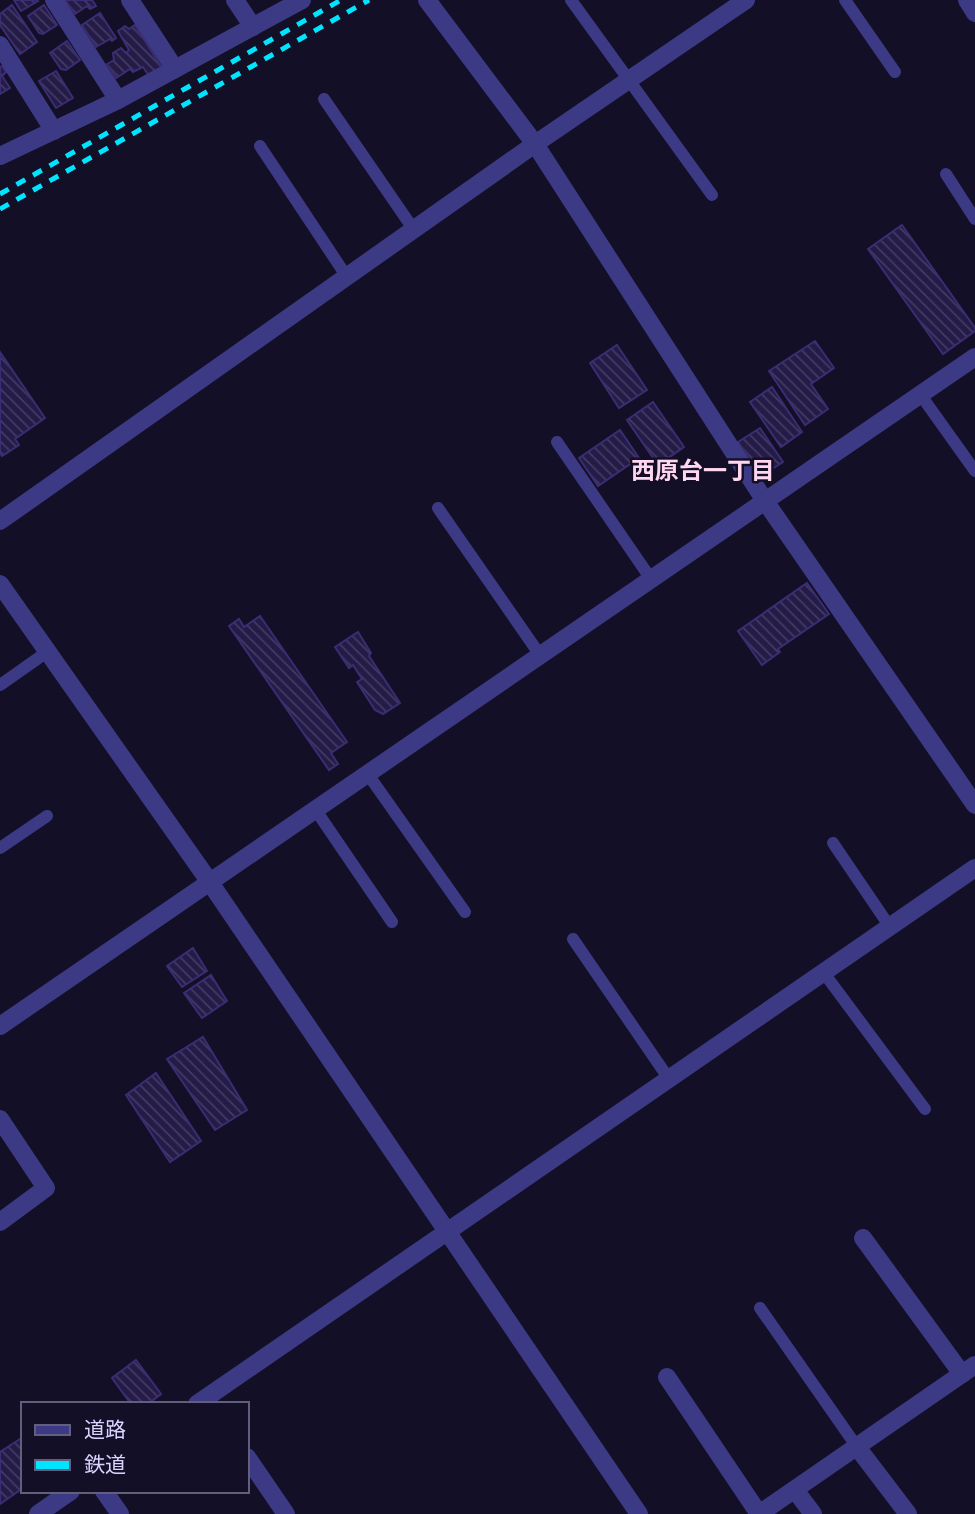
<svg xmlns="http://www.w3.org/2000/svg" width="975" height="1514" font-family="Overpass,'Noto Sans JP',sans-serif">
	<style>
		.building { fill: url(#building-back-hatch); stroke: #3b2d73; stroke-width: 2 }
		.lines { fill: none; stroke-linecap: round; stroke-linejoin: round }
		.service { stroke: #3d3a85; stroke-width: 12 }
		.minor { stroke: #3d3a85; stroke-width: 18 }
		.tertiary { stroke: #3d3a85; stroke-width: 18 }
		.rail { stroke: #00e5ff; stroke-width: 5; stroke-dasharray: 10 9; stroke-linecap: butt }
		.labels { text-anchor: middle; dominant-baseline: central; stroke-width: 5; stroke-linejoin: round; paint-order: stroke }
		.neighbourhood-label { font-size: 24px; font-weight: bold; fill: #ffd6f0; stroke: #130f26 }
	</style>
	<defs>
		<pattern id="building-back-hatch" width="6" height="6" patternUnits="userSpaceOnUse" patternTransform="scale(1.75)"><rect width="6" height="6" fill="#241b47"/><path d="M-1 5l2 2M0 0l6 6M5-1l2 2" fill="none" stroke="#433b63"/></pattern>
	</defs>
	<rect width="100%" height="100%" fill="#130f26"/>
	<g class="building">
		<path d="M14 0H37L38 1 21 11Z"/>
		<path d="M65 0H92L96 6 90 9 87 6 75 14Z"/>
		<path d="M12 5 37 42 20 54 0 25V14Z"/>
		<path d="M44 5 57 25 43 34 39 33 28 16Z"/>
		<path d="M100 13 116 38 112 41 110 39 96 47 82 25Z"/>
		<path d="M135 25 162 68 149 76 143 67 133 72 130 69 116 78 107 64 114 60 113 53 121 48 126 53 129 50 118 31 125 26 129 29Z"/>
		<path d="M67 41 80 60 66 70 61 69 50 53Z"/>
		<path d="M2 66 6 72 2 76 10 88 0 94V67Z"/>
		<path d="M56 71 73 98 56 108 39 81Z"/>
		<path d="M902 225 975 328V331L943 354 868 249Z"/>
		<path d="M815 341 834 368 811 384 828 409 805 425 769 371Z"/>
		<path d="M617 345 647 390 619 408 590 363Z"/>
		<path d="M0 352 45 418 15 439 19 445 2 456 0 453Z"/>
		<path d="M772 387 802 432 781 447 750 402Z"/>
		<path d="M653 402 684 447 658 465 627 420Z"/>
		<path d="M760 428 783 462 761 476 738 442Z"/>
		<path d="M620 430 639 458 598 486 579 458Z"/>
		<path d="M807 583 829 614 778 649 780 652 762 665 738 631Z"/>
		<path d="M260 616 347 742 331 753 338 764 329 770 229 626 239 619 244 627Z"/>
		<path d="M358 632 371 653 369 656 400 703 383 714 375 710 357 682 362 679 353 665 349 668 335 647Z"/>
		<path d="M193 948 207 971 182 987 167 966Z"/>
		<path d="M211 975 227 1001 202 1018 184 993Z"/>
		<path d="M203 1037 247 1110 215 1130 167 1059Z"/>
		<path d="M156 1073 201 1141 170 1162 126 1095Z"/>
		<path d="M136 1360 161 1394 148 1404H131L112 1378Z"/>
		<path d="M23 1437V1488L0 1504V1452Z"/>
	</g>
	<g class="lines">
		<g class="service">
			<path d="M571 0 712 195"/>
			<path d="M845 0 895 72"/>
			<path d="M324 99 414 230"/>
			<path d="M260 146 347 277"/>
			<path d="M946 174 975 219"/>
			<path d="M920 394 975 471"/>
			<path d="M557 442 651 579"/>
			<path d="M438 508 540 655"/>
			<path d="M0 685 47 652"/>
			<path d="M367 773 465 912"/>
			<path d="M315 809 392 922"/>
			<path d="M833 843 890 927"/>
			<path d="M0 848 47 816"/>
			<path d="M573 939 669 1079"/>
			<path d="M824 973 925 1109"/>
			<path d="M760 1308 857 1447"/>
		</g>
		<g class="minor">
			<path d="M54 0 118 100"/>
			<path d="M130 0 175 69"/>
			<path d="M235 0 253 27"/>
			<path d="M427 0 535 144 765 501 975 805"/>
			<path d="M967 0 975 13"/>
			<path d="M0 45 54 131"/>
			<path d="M0 156 118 100 302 0"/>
			<path d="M0 521 535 144 746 0"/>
			<path d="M0 584 209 881 639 1514"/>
			<path d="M0 1119 46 1188 0 1222"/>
			<path d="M863 1238 962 1374"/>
			<path d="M667 1377 759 1514"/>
			<path d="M197 1404 975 868"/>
			<path d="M857 1447 908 1514"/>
			<path d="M247 1457 286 1514"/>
			<path d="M795 1490 813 1514"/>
			<path d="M104 1491 120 1514"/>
			<path d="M38 1514 71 1491"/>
			<path d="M759 1514 975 1365"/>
		</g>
		<path class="tertiary" d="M0 1026 975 357"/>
		<g class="rail">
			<path d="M0 194 341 0"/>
			<path d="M0 209 369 0"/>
		</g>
	</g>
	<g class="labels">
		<g class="neighbourhood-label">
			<text x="703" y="473">西原台一丁目</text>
		</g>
	</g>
	<rect x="21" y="1402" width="228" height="91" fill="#130f26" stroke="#625e7d" stroke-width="2"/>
	<rect x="35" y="1425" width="35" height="10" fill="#3d3a85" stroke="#625e7d" stroke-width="2"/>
	<text x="84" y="1437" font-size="21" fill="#d9d4ff">道路</text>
	<rect x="35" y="1460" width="35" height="10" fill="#00e5ff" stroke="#625e7d" stroke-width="2"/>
	<text x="84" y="1472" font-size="21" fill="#d9d4ff">鉄道</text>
</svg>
